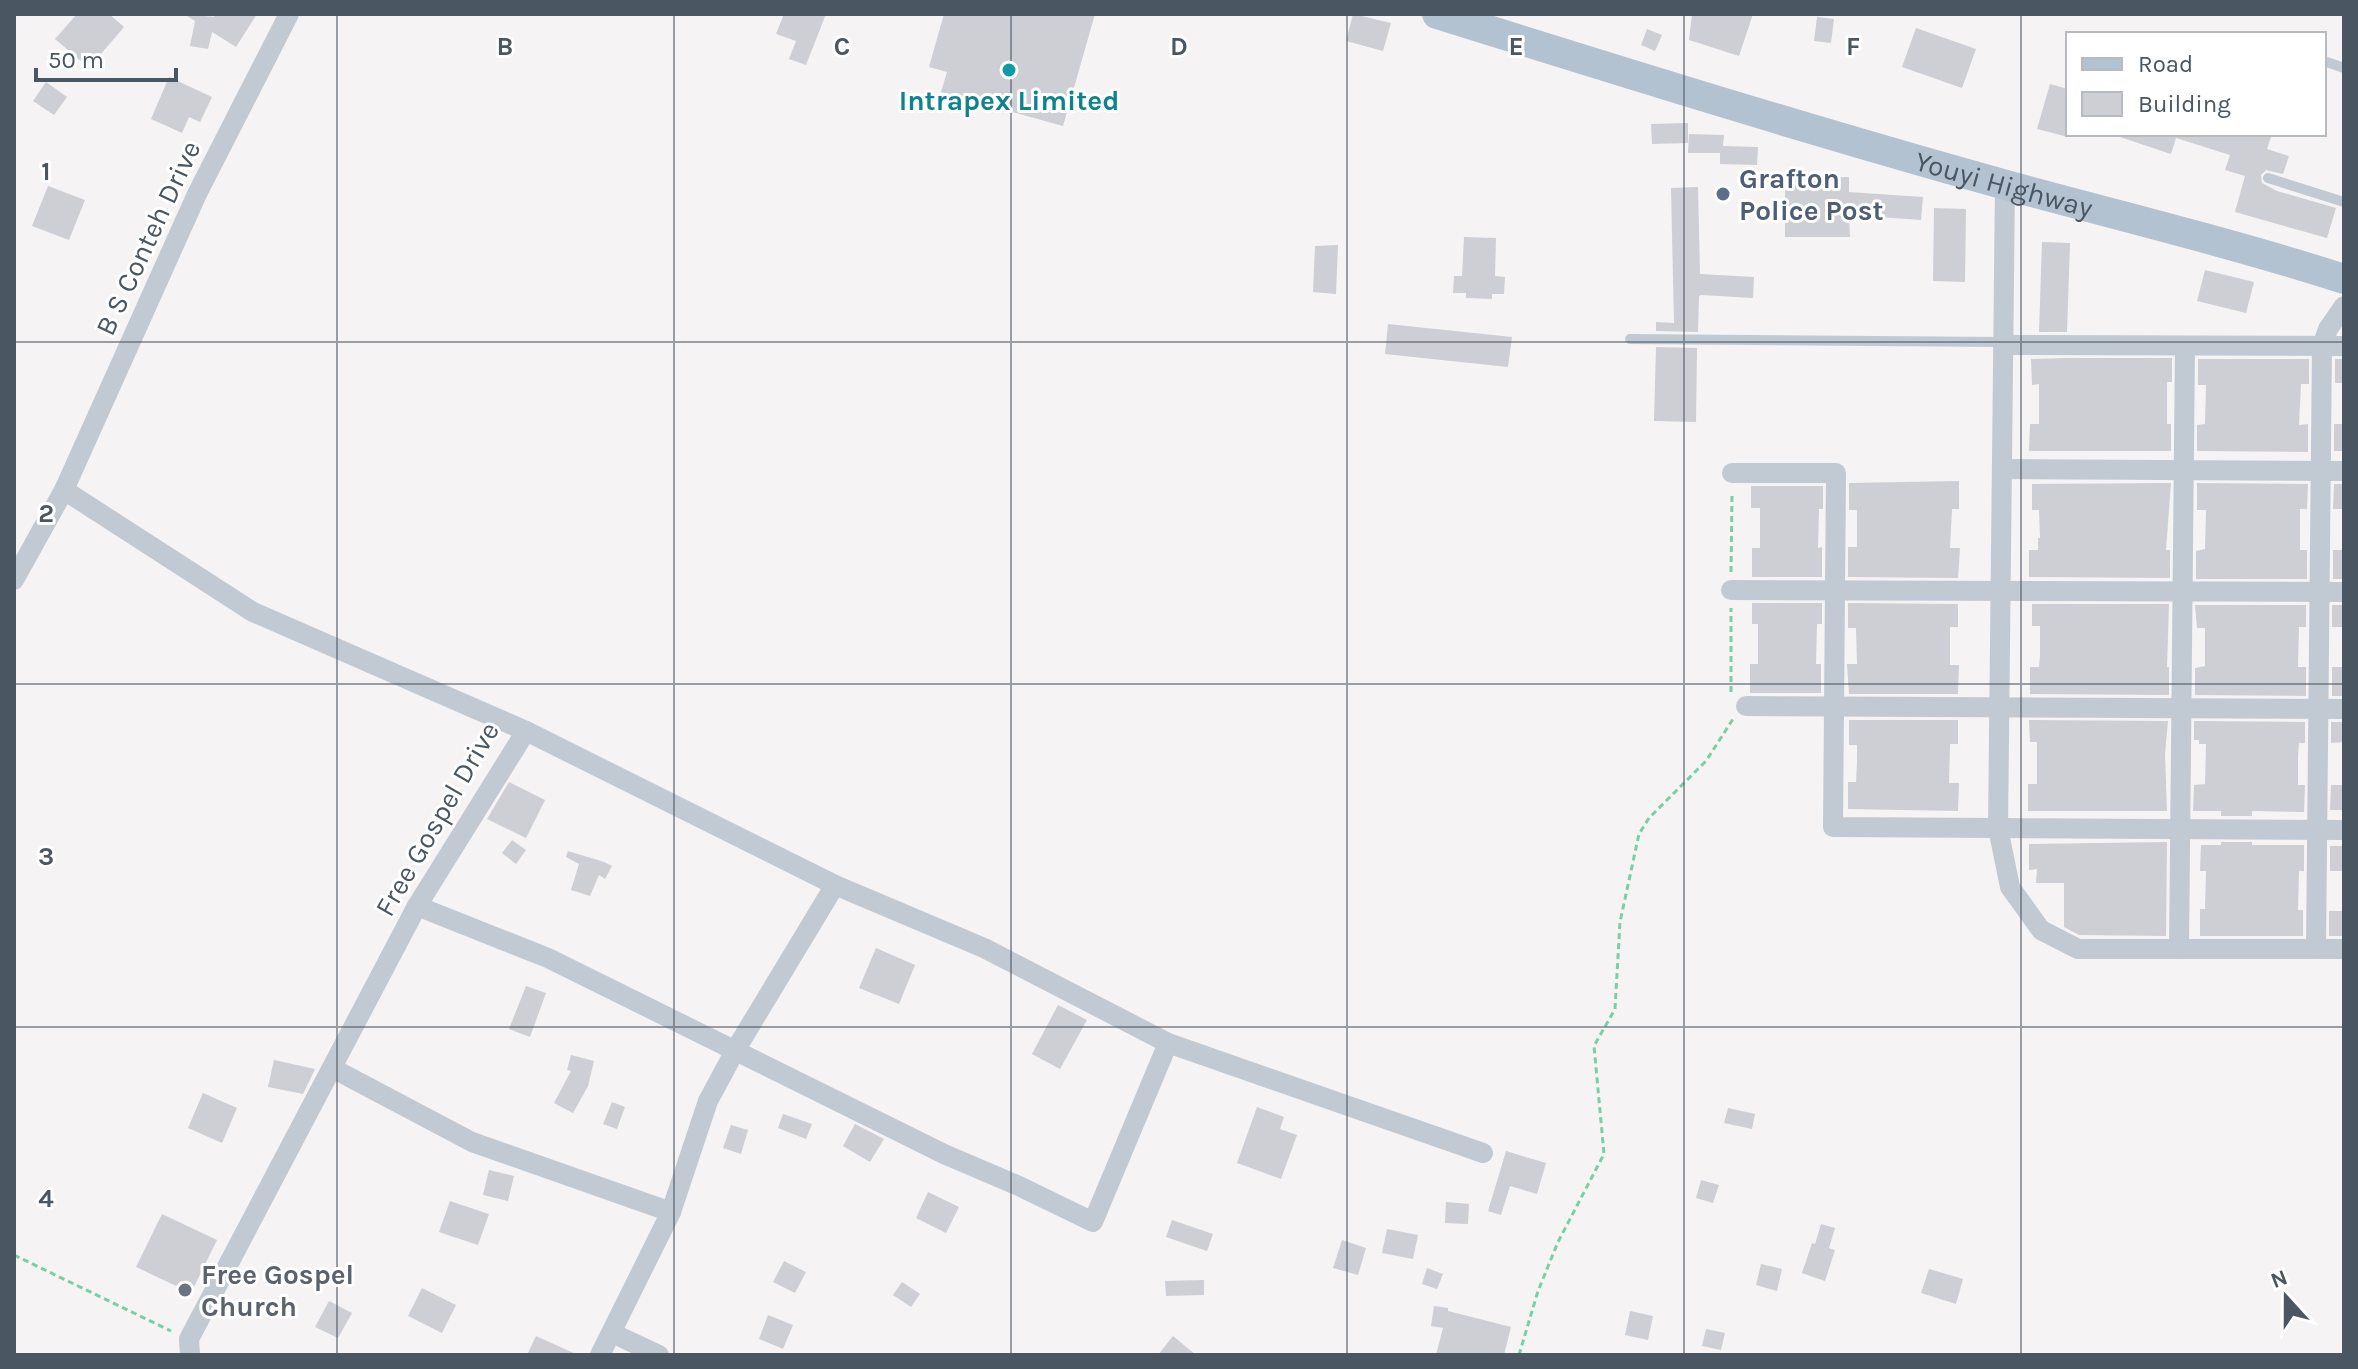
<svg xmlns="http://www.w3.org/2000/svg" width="2358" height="1369" font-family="Karla,sans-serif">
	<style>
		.building { fill: #cdcfd5 }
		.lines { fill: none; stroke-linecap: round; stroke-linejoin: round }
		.path { stroke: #7ad0a6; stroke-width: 3; stroke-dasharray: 6 4; stroke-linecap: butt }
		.lane { stroke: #c1cad2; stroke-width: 10 }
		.street { stroke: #c1cad2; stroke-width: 20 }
		.primary { stroke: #b3c2d1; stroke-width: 30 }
		.grid { fill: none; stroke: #4a5661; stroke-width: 2; stroke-opacity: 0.55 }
		.culture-dot { fill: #0f9aa8; stroke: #fff; stroke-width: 3 }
		.service-dot { fill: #5c6f8a; stroke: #fff; stroke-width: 3 }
		.worship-dot { fill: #6b7280; stroke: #fff; stroke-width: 3 }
		.labels { text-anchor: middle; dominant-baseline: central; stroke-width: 6; stroke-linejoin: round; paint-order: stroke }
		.culture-label { font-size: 28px; font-weight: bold; fill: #0d838f; stroke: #fff }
		.service-label { font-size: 28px; font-weight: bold; fill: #4e5e75; stroke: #fff; text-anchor: start }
		.street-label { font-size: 28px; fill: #4a5661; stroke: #fff }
		.worship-label { font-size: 28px; font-weight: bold; fill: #5b616d; stroke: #fff; text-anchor: start }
		.grid-label { font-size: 26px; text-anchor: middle; font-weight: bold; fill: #4a5661; stroke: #fff; stroke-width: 6; stroke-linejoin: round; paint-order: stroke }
	</style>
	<rect width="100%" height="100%" fill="#f5f3f3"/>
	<g class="building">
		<path d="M77 14H109L124 27 89 68 55 39Z"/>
		<path d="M184 14 214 17 216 14H257L236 47 212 32 208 49 190 46 195 21Z"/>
		<path d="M784 14H826L806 65 789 59 796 41 776 34Z"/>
		<path d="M944 14H1095L1063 126 941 92 947 72 929 67Z"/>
		<path d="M1353 14 1391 23 1383 51 1346 41Z"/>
		<path d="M1692 14H1753L1739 56 1689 40Z"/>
		<path d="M1817 17 1834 19 1831 43 1814 41Z"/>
		<path d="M1916 28 1976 49 1962 88 1902 67Z"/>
		<path d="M1647 29 1662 35 1655 51 1641 45Z"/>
		<path d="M169 77 212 97 200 122 189 117 182 133 151 119Z"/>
		<path d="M46 82 67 97 54 115 33 101Z"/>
		<path d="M2050 84 2068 89V137L2037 129Z"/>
		<path d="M1688 123V143L1652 144 1651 124Z"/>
		<path d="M1689 134 1724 135 1723 146 1758 147 1757 165 1720 164V153H1688Z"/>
		<path d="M2120 134H2272L2267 149 2289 156 2283 174 2266 170 2261 175 2262 183 2277 191 2336 208 2327 238 2235 212 2245 176 2225 170 2230 155 2176 138 2171 154 2120 137Z"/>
		<path d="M1849 177V192L1923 197 1921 220 1849 215 1850 237H1785V178Z"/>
		<path d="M48 186 85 200 69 240 32 226Z"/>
		<path d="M1698 187 1700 274 1754 277 1753 298 1701 295 1699 296 1698 332 1656 331V322L1674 323 1671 188Z"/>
		<path d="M1934 208 1966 209 1965 282 1933 281Z"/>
		<path d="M1464 237 1496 238 1495 276 1505 277 1504 294H1492V299L1466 298V293H1453L1454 276H1462Z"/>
		<path d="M2042 242 2070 243 2067 332H2039Z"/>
		<path d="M1338 245 1336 294 1313 292 1315 246Z"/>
		<path d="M2205 270 2254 282 2246 313 2197 301Z"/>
		<path d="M1388 324 1512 337 1508 367 1385 354Z"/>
		<path d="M1656 347 1697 348 1696 422 1654 421Z"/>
		<path d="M2066 358H2172V382H2167V424H2171V451H2029L2030 424H2039V384L2032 385 2031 359Z"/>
		<path d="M2198 359H2309V384H2301L2299 425 2308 424V452L2197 451V425L2205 424 2206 385H2198Z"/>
		<rect x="2335" y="359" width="9" height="24"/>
		<rect x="2334" y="424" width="10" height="27"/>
		<path d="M1959 481V509H1952L1950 548H1960L1958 578 1848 577V547H1857V510H1849V483Z"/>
		<path d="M2171 483 2166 550H2170V578L2029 577V550H2038V538H2040L2039 510H2032V484Z"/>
		<path d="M2197 483 2308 484 2307 509H2300V550H2307V579H2196V551L2205 549 2206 510H2197Z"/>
		<path d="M2334 484H2344V509H2333Z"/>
		<path d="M1751 486H1823V509H1819L1818 548 1822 547V577H1752V548H1760V508H1751Z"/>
		<rect x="2333" y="550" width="11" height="29"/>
		<path d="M1752 603H1822V624H1817L1816 664H1821V693H1750V664H1758V624H1752Z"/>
		<path d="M1848 603 1958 604V627H1950V665H1959L1958 694H1849L1847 664H1857L1856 628H1848Z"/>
		<path d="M2032 604H2169L2167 667H2169V695L2030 694V667H2039L2040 655V626H2032Z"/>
		<path d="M2195 605H2306V627H2299L2298 667H2306V696L2195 695V668L2205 666V628H2197Z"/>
		<rect x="2332" y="605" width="12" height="22"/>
		<rect x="2332" y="667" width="12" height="29"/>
		<path d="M1849 720H1958V744H1950L1949 783H1959L1958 811 1848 809V782H1856L1857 762V745H1849Z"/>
		<path d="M2029 720 2168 721 2165 754 2167 811H2028V784H2037V742H2030Z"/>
		<path d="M2194 721 2305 722V743H2299L2298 757V785H2305L2304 812 2252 811V816H2221V811H2193L2194 785 2205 784 2206 744H2199V740H2194Z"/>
		<path d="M2331 722H2344V742L2331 743Z"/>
		<path d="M509 782 545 800 526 838 487 819Z"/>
		<path d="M2331 785H2344V810H2330Z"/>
		<path d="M512 840 526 850 516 864 502 853Z"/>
		<path d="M2167 842 2166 936 2079 935 2064 927V883H2036L2037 869 2029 870V844Z"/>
		<path d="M2221 842H2252V845H2304V871H2299L2298 910H2303V936H2200V909H2205L2206 871H2200L2201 845H2221Z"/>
		<rect x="2330" y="846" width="14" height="25"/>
		<path d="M568 851 604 862 612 866 605 879 599 875 590 896 571 890 579 864 566 857Z"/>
		<rect x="2329" y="911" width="15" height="25"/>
		<path d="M876 948 915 965 899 1004 859 988Z"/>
		<path d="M526 986 546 993 530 1037 509 1029Z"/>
		<path d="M1058 1005 1087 1020 1060 1069 1032 1054Z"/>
		<path d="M571 1055 594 1061 588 1086 573 1113 554 1103 571 1071 567 1070Z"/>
		<path d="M274 1060 315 1069 303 1094 268 1087Z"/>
		<path d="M203 1093 237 1108 222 1143 188 1128Z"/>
		<path d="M612 1102 625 1107 617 1129 603 1124Z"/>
		<path d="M1257 1107 1284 1117 1280 1129 1297 1135 1281 1179 1237 1163Z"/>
		<path d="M1728 1108 1755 1114 1752 1129 1724 1123Z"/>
		<path d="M783 1114 812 1124 806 1139 778 1128Z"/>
		<path d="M855 1124 884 1139 870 1162 843 1146Z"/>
		<path d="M731 1125 748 1130 741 1154 723 1148Z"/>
		<path d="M1506 1151 1546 1163 1537 1194 1510 1186 1501 1215 1488 1211Z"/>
		<path d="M489 1170 514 1176 508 1201 483 1195Z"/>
		<path d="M1701 1180 1719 1185 1713 1203 1696 1198Z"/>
		<path d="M928 1192 959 1207 946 1233 916 1218Z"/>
		<path d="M450 1201 489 1214 478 1245 439 1232Z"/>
		<path d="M1446 1202 1469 1204 1468 1224 1445 1223Z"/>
		<path d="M162 1214 217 1240 191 1293 136 1267Z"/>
		<path d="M1172 1220 1213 1234 1207 1251 1166 1237Z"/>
		<path d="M1821 1224 1835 1228 1829 1248 1835 1250 1825 1281 1802 1273 1812 1243 1815 1244Z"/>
		<path d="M1387 1229 1418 1235 1413 1259 1382 1253Z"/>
		<path d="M1342 1240 1366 1248 1358 1275 1333 1268Z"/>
		<path d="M784 1261 806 1272 795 1293 773 1282Z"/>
		<path d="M1761 1264 1782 1269 1777 1291 1756 1285Z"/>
		<path d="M1427 1268 1443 1274 1437 1289 1422 1284Z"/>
		<path d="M1929 1269 1963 1279 1956 1304 1921 1293Z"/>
		<path d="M1204 1280V1295L1166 1296 1165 1281Z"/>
		<path d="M902 1282 920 1294 911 1307 893 1295Z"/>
		<path d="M422 1288 456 1305 442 1333 408 1316Z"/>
		<path d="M329 1301 352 1313 338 1338 315 1327Z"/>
		<path d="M1434 1306 1448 1308V1311L1511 1327 1504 1355H1436L1443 1328 1431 1326Z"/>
		<path d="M1630 1311 1653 1316 1648 1340 1625 1335Z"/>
		<path d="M768 1315 793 1325 783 1349 759 1339Z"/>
		<path d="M1706 1329 1725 1333 1721 1350 1702 1346Z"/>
		<path d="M536 1336 578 1355H527Z"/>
		<path d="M1173 1336 1196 1355H1158Z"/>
	</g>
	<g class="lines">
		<g class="path">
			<path d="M1731 572 1732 492"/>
			<path d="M1731 692V608"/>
			<path d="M14 1255 171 1331"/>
			<path d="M1519 1355 1538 1291 1558 1242 1604 1154 1594 1046 1615 1009 1620 922 1639 834 1649 818 1706 761 1733 719"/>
		</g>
		<g class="lane">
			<path d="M2324 61 2344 68"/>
			<path d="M2268 178 2344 202"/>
			<path d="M1630 339 2003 342"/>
		</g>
		<g class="street">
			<path d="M2005 184 1998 828 2010 887 2041 930 2078 949H2344"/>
			<path d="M2003 345 2344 346"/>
			<path d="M2002 469 2344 471"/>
			<path d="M1732 473H1836L1833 827 2344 830"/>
			<path d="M64 490 253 612 526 731 417 906 189 1339 190 1355"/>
			<path d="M14 580 64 490 197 194 289 14"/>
			<path d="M1731 590 2344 592"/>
			<path d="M1746 706 2344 709"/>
			<path d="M526 731 835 885 984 948 1168 1043 1483 1153"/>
			<path d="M417 906 548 958 944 1154 1019 1186 1093 1222 1168 1043"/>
			<path d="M2316 948 2322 346 2328 329 2344 306"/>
			<path d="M2179 949 2185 346"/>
			<path d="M332 1068 472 1142 671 1212"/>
			<path d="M612 1333 659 1355"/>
			<path d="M600 1355 671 1212 708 1101 736 1049 835 885"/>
		</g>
		<path class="primary" id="s1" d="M1437 14C1626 73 1815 132 2006 185 2119 216 2232 243 2344 279"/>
	</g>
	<path class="grid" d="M337 14V1355M674 14V1355M1011 14V1355M1347 14V1355M1684 14V1355M2021 14V1355M14 342H2344M14 684H2344M14 1027H2344"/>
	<circle class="culture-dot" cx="1009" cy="70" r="8"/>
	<circle class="service-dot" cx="1723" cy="194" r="8"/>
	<circle class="worship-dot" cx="185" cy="1290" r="8"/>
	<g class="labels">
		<g class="culture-label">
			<text x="1009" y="100">Intrapex Limited</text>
		</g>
		<g class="service-label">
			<text x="1739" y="178">Grafton<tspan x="1739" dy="32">Police Post</tspan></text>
		</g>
		<g class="street-label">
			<text stroke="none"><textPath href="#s1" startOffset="592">Youyi Highway</textPath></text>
			<text transform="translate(148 238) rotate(-65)">B S Conteh Drive</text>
			<text transform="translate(437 819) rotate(-60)">Free Gospel Drive</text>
		</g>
		<g class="worship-label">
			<text x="201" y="1274">Free Gospel<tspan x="201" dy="32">Church</tspan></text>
		</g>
	</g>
	<g class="grid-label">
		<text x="505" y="55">B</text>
		<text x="842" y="55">C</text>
		<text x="1179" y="55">D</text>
		<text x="1516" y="55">E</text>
		<text x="1853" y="55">F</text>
		<text x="46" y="180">1</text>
		<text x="46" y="522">2</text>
		<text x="46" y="865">3</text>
		<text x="46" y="1207">4</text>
	</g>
	<rect width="2358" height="1369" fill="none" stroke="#4a5661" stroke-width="32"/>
	<rect x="2066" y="32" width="260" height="104" fill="#ffffff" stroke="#b7bbc0" stroke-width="2"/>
	<rect x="2082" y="58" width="40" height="12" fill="#b3c2d1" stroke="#b7bbc0" stroke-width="2"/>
	<text x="2138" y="72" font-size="24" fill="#4a5661">Road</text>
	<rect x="2082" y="92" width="40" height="24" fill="#cdcfd5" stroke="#b7bbc0" stroke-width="2"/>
	<text x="2138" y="112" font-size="24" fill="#4a5661">Building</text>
	<g transform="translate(2286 1297) rotate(339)" stroke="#ffffff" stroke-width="6" paint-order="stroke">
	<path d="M0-6L14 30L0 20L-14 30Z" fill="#4a5661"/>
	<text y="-12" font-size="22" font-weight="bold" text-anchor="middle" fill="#4a5661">N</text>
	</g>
	<path d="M36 68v12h140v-12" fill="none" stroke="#4a5661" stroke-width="4"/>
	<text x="48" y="68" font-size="24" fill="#4a5661" stroke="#ffffff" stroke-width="6" paint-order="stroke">50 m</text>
</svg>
